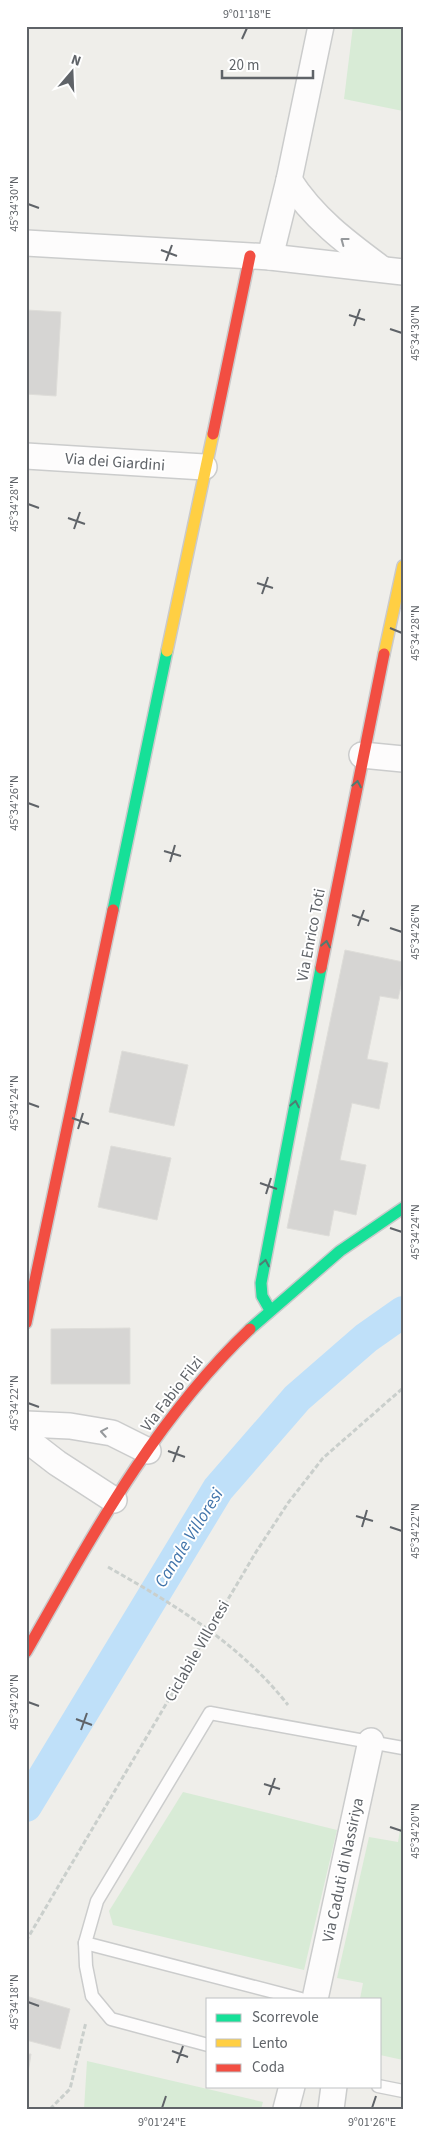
<svg xmlns="http://www.w3.org/2000/svg" width="429" height="2135" font-family="'Source Sans 3',sans-serif">
	<style>
		.green { fill: #d8ebd6 }
		.lines { fill: none; stroke-linecap: round; stroke-linejoin: round }
		.canal { stroke: #bfe0f9; stroke-width: 32 }
		.building { fill: #d6d5d3; stroke: #deddd9 }
		.lane-casing { stroke: #cbcccc; stroke-width: 15 }
		.street-casing { stroke: #cbcccc; stroke-width: 28 }
		.fast-casing { stroke: #cacacb; stroke-width: 14 }
		.slow-casing { stroke: #cacacb; stroke-width: 14 }
		.jam-casing { stroke: #cacacb; stroke-width: 14 }
		.path { stroke: #cacfcc; stroke-width: 3; stroke-dasharray: 5 2.5; stroke-linecap: butt }
		.lane { stroke: #fdfcfc; stroke-width: 12 }
		.street { stroke: #fdfcfc; stroke-width: 25 }
		.fast { stroke: #16e098; stroke-width: 11 }
		.slow { stroke: #ffcf43; stroke-width: 11 }
		.jam { stroke: #f24e42; stroke-width: 11 }
		.oneway { stroke: #96999c }
		.oneway2 { stroke: #507c72 }
		.ticks { fill: none; stroke: #5f6368; stroke-width: 2 }
		.labels { text-anchor: middle; dominant-baseline: central; stroke-width: 4; stroke-linejoin: round; paint-order: stroke }
		.street-label { font-size: 16px; fill: #5f6368; stroke: #fff }
		.water-label { font-size: 18px; font-style: italic; fill: #4174aa; stroke: #fff }
		.neatline { fill: none; stroke: #5f6368; stroke-width: 2 }
		.ticks-label { font-size: 12px; text-anchor: middle; fill: #5f6368 }
	</style>
	<rect width="100%" height="100%" fill="#efeeea"/>
	<g class="green">
		<path d="M353 26H403V111L344 99Z"/>
		<path d="M183 1792 337 1830 304 1970 113 1925 109 1911Z"/>
		<path d="M403 1812V2060L380 2055V1999H360L363 1983 337 1978 369 1837 398 1842Z"/>
		<path d="M87 2061 263 2102 261 2109H84Z"/>
	</g>
	<g class="lines">
		<path class="canal" d="M26 1806 218 1489 297 1398 366 1338 403 1312"/>
	</g>
	<g class="building">
		<path d="M26 310 61 312 56 396 26 394Z"/>
		<path d="M345 950 403 962V977L398 999 380 996 367 1059 388 1063 379 1109 352 1103 340 1160 366 1165 356 1215 334 1210 329 1236 287 1228Z"/>
		<path d="M122 1051 188 1065 174 1126 109 1112Z"/>
		<path d="M111 1146 171 1158 157 1220 98 1207Z"/>
		<path d="M130 1328V1384H51V1329Z"/>
		<path d="M26 1996 70 2009 60 2049 26 2040Z"/>
		<path d="M26 2054H31L26 2086Z"/>
	</g>
	<g class="lines">
		<defs>
			<g id="lane">
				<path d="M85 1943 301 1999"/>
				<path d="M208 2045 111 2019 92 1996 86 1966 85 1943 97 1901 210 1713 403 1748"/>
				<path d="M378 2086 403 2091"/>
			</g>
			<g id="street">
				<path d="M289 180C313 218 347 243 382 269"/>
				<path d="M26 243 270 257 403 272"/>
				<path d="M270 257 289 180 321 26"/>
				<path d="M26 456 204 467"/>
				<path d="M362 755 403 759"/>
				<path d="M26 1424 70 1426 112 1433 148 1451"/>
				<path d="M26 1439 57 1463 114 1500"/>
				<path d="M315 1999 371 1741"/>
				<path d="M286 2109 292 2086"/>
				<path d="M331 2109 334 2086"/>
			</g>
			<g id="fast">
				<path d="M113 910 167 651"/>
				<path d="M270 1310 262 1296 261 1283 321 968"/>
				<path d="M250 1329 340 1251 403 1208"/>
			</g>
			<g id="slow">
				<path d="M167 651 213 434"/>
				<path d="M384 654 403 566"/>
			</g>
			<g id="jam">
				<path d="M213 434 250 256"/>
				<path d="M321 968 384 654"/>
				<path d="M26 1323 113 910"/>
				<path d="M26 1652C91 1538 154 1420 250 1329"/>
			</g>
		</defs>
		<use href="#lane" class="lane-casing"/>
		<use href="#street" class="street-casing"/>
		<use href="#fast" class="fast-casing"/>
		<use href="#slow" class="slow-casing"/>
		<use href="#jam" class="jam-casing"/>
		<g class="path">
			<path d="M108 1567C175 1605 240 1644 288 1705"/>
			<path d="M26 1941 256 1552 288 1503 323 1458 403 1388"/>
			<path d="M50 2109 70 2089 86 2022"/>
		</g>
		<use href="#lane" class="lane"/>
		<use href="#street" class="street"/>
		<use href="#fast" class="fast"/>
		<use href="#slow" class="slow"/>
		<use href="#jam" class="jam"/>
	</g>
	<defs><path id="oneway-chevron" d="M-2-3.5L2.5 0L-2 3.5" fill="none" stroke-width="1.6" stroke-linecap="round" stroke-linejoin="round" transform="scale(1.25)"/></defs>
	<g class="oneway">
		<use href="#oneway-chevron" transform="translate(344 241) rotate(-143)"/>
		<use href="#oneway-chevron" transform="translate(104 1432) rotate(-170)"/>
	</g>
	<g class="oneway2">
		<use href="#oneway-chevron" transform="translate(357 784) rotate(-79)"/>
		<use href="#oneway-chevron" transform="translate(326 944) rotate(-79)"/>
		<use href="#oneway-chevron" transform="translate(295 1104) rotate(-79)"/>
		<use href="#oneway-chevron" transform="translate(265 1263) rotate(-79)"/>
	</g>
	<path class="ticks" d="M242 39 247 28M28 204 39 208M161 250 177 256M166 261 172 245M349 315 365 320M354 326 360 309M390 329 402 333M28 504 39 508M68 518 85 524M74 529 80 512M257 583 273 588M262 594 268 577M390 628 402 633M28 803 39 807M164 851 181 856M170 862 175 845M352 915 369 921M358 926 364 910M390 928 402 932M28 1103 39 1107M72 1118 89 1124M78 1129 83 1113M260 1183 277 1189M266 1194 271 1178M390 1228 402 1232M28 1403 39 1407M168 1451 185 1457M173 1462 179 1446M356 1516 373 1521M362 1527 367 1510M390 1527 402 1531M28 1702 39 1706M76 1719 92 1725M81 1730 87 1713M264 1784 280 1789M269 1795 275 1778M390 1827 402 1831M28 2002 39 2006M172 2051 188 2057M177 2063 183 2046M162 2108 166 2096M372 2108 376 2096"/>
	<g class="labels">
		<g class="street-label">
			<text transform="translate(115 462) rotate(4)">Via dei Giardini</text>
			<text transform="translate(311 935) rotate(-79)">Via Enrico Toti</text>
			<text transform="translate(172 1394) rotate(-52)">Via Fabio Filzi</text>
			<text transform="translate(197 1651) rotate(-60)">Ciclabile Villoresi</text>
			<text transform="translate(343 1870) rotate(-78)">Via Caduti di Nassiriya</text>
		</g>
		<g class="water-label">
			<text transform="translate(189 1538) rotate(-58)">Canale Villoresi</text>
		</g>
	</g>
	<rect width="429" height="2135" fill="none" stroke="#ffffff" stroke-width="55"/>
	<rect x="206" y="1998" width="175" height="90" fill="#ffffff" stroke="#bfc1c3"/>
	<rect x="216" y="2014" width="25" height="8" fill="#16e098" stroke="#bfc1c3"/>
	<text x="252" y="2022" font-size="15" fill="#5f6368">Scorrevole</text>
	<rect x="216" y="2039" width="25" height="8" fill="#ffcf43" stroke="#bfc1c3"/>
	<text x="252" y="2048" font-size="15" fill="#5f6368">Lento</text>
	<rect x="216" y="2064" width="25" height="8" fill="#f24e42" stroke="#bfc1c3"/>
	<text x="252" y="2072" font-size="15" fill="#5f6368">Coda</text>
	<g transform="translate(72 72) rotate(19)" stroke="#ffffff" stroke-width="4" paint-order="stroke">
	<path d="M0-4L9 19L0 12L-9 19Z" fill="#5f6368"/>
	<text y="-8" font-size="14" font-weight="bold" text-anchor="middle" fill="#5f6368">N</text>
	</g>
	<path d="M222 70v8h91v-8" fill="none" stroke="#5f6368" stroke-width="2.5"/>
	<text x="229" y="70" font-size="15" fill="#5f6368" stroke="#ffffff" stroke-width="4" paint-order="stroke">20 m</text>
	<rect x="28" y="28" width="374" height="2080" class="neatline"/>
	<g class="ticks-label">
		<text x="247" y="18">9°01'18"E</text>
		<text transform="translate(14 204) rotate(-90)" y="4">45°34'30"N</text>
		<text transform="translate(415 333) rotate(-90)" y="4">45°34'30"N</text>
		<text transform="translate(14 504) rotate(-90)" y="4">45°34'28"N</text>
		<text transform="translate(415 633) rotate(-90)" y="4">45°34'28"N</text>
		<text transform="translate(14 803) rotate(-90)" y="4">45°34'26"N</text>
		<text transform="translate(415 932) rotate(-90)" y="4">45°34'26"N</text>
		<text transform="translate(14 1103) rotate(-90)" y="4">45°34'24"N</text>
		<text transform="translate(415 1232) rotate(-90)" y="4">45°34'24"N</text>
		<text transform="translate(14 1403) rotate(-90)" y="4">45°34'22"N</text>
		<text transform="translate(415 1531) rotate(-90)" y="4">45°34'22"N</text>
		<text transform="translate(14 1702) rotate(-90)" y="4">45°34'20"N</text>
		<text transform="translate(415 1831) rotate(-90)" y="4">45°34'20"N</text>
		<text transform="translate(14 2002) rotate(-90)" y="4">45°34'18"N</text>
		<text x="162" y="2126">9°01'24"E</text>
		<text x="372" y="2126">9°01'26"E</text>
	</g>
</svg>
